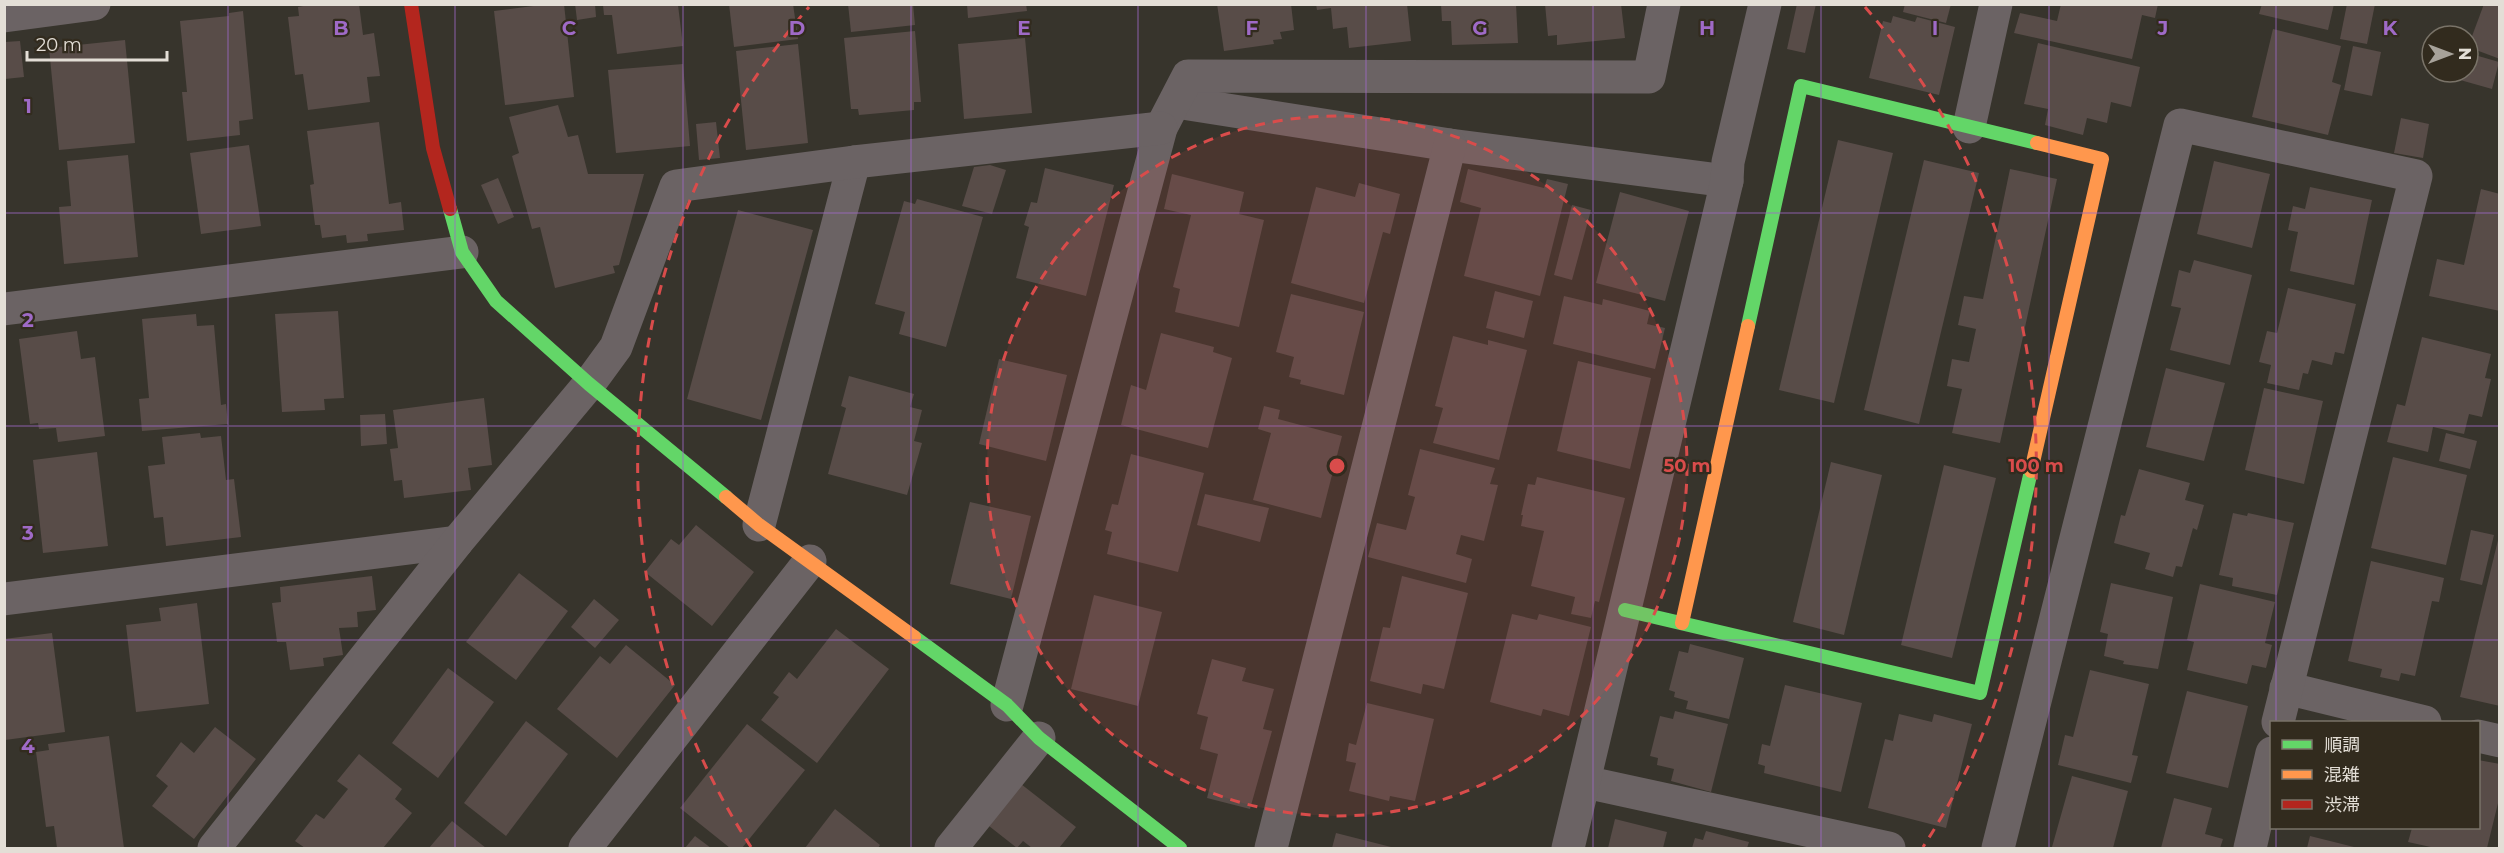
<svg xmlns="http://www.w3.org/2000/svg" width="2504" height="853" font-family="Montserrat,'Noto Sans JP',sans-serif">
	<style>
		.building { fill: #584c48 }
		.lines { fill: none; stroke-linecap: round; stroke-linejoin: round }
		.street { stroke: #6b6364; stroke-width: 33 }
		.fast { stroke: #63d668; stroke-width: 14 }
		.slow { stroke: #ff974d; stroke-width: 14 }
		.jam { stroke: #b3261e; stroke-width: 14 }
		.grid { fill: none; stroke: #9f6ac7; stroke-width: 1.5; stroke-opacity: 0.55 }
		.ring { fill: none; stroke: #d94c4b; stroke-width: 3; stroke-dasharray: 10 8 }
		.grid-label { font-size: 20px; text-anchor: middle; font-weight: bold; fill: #9f6ac7; stroke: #322b1e; stroke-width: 4.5; stroke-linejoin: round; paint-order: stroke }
		.centre { fill: #d94c4b; stroke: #322b1e; stroke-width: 3 }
		.ring-label { font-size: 18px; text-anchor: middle; font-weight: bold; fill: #d94c4b; stroke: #322b1e; stroke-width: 4.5; stroke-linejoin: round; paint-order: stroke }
	</style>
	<rect width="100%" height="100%" fill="#37342c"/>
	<g class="building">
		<path d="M314 4H359L363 35 374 33 380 76 367 77 370 102 308 110 303 74 295 75 288 17 299 16 298 7Z"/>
		<path d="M549 4H564L574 97 505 105 494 11Z"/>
		<path d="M575 4H595L596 17 577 20Z"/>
		<path d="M729 4H793L798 39 734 47Z"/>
		<path d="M848 4H913L915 25 851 32Z"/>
		<path d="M967 4H1026L1027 11 968 18Z"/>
		<path d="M1217 4H1291L1294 30 1280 32 1282 39 1273 40 1274 44 1224 51Z"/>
		<path d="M1316 4H1407L1411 41 1349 48 1347 27 1333 29 1331 8 1317 10Z"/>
		<path d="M1441 4H1516L1518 43 1452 45 1451 21H1442Z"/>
		<path d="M1545 4H1621L1625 38 1557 45V35L1548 36Z"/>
		<path d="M1797 4H1816L1805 53 1787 49Z"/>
		<path d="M1905 4H1951L1946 23 1903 12Z"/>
		<path d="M2061 4H2158L2155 18 2142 15 2132 59 2014 33 2020 13 2057 21Z"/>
		<path d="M2262 4H2334L2328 30 2259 14Z"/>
		<path d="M2347 4H2375L2367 44 2340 39Z"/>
		<path d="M2484 4H2500V59L2468 47Z"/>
		<path d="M603 5H678L683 46 617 54 612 15H604Z"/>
		<path d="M243 11 253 119 239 121 240 135 187 141 182 92H187L180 21 229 16V13Z"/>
		<path d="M1893 16 1915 22 1917 17 1955 27 1939 95 1869 78 1883 21 1891 23Z"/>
		<path d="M2273 29 2341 46 2332 82 2341 85 2328 135 2252 117Z"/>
		<path d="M915 31 921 102H914V110L859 115 858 109H851L844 38Z"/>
		<path d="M1025 38 1032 113 964 119 958 44Z"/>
		<path d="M125 40 135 143 59 150 49 48Z"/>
		<path d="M20 41 24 77 5 79V42Z"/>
		<path d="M2038 43 2140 67 2131 107 2111 102 2107 123 2087 118 2083 135 2045 125 2048 109 2024 104Z"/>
		<path d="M798 44 808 143 746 150 736 51Z"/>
		<path d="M2353 46 2381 52 2372 96 2344 90Z"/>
		<path d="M2468 53 2499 62 2492 89 2446 76 2448 72H2468Z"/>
		<path d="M683 64 690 146 616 153 608 70Z"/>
		<path d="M558 105 568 137 578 135 588 174H644L619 265 613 266 615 273 555 288 540 227 532 229 512 156 519 153 509 117Z"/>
		<path d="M2401 118 2429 124 2423 158 2394 153Z"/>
		<path d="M379 122 389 204 401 202 404 230 367 234 368 241 347 243 346 235 322 238 320 225H315L310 185 314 184 307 131Z"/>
		<path d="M716 122 720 158 699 160 696 124Z"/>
		<path d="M1838 140 1893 153 1834 403 1779 390Z"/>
		<path d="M249 145 261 226 201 234 190 153Z"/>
		<path d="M128 155 138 257 64 264 59 207 71 206 67 161Z"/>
		<path d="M1924 160 1979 173 1919 424 1864 410Z"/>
		<path d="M2214 161 2270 174 2252 248 2197 234Z"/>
		<path d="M990 165 1006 170 992 214 962 206 974 167Z"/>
		<path d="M1045 168 1114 185 1086 296 1016 278 1029 227 1024 225 1031 202 1037 203Z"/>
		<path d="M1468 169 1544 188 1547 179 1568 184 1540 296 1464 276 1481 208 1460 202Z"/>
		<path d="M2010 169 2057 179 2000 443 1952 433 1962 389 1947 386 1952 359 1969 362 1976 329 1958 325 1964 296 1983 299Z"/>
		<path d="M1172 174 1244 192 1239 214 1264 220 1239 327 1175 312 1180 289 1173 287 1191 215 1164 209Z"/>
		<path d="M498 178 514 217 498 224 481 185Z"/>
		<path d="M1359 183 1400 194 1390 234 1383 232 1364 303 1291 283 1316 187 1355 197Z"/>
		<path d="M2310 187 2372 200 2354 285 2290 271 2298 232 2288 230 2293 206 2305 209Z"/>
		<path d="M2481 189 2500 194V311L2429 296 2437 259 2464 265Z"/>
		<path d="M1620 192 1689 211 1665 301 1596 283Z"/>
		<path d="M917 199 983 217 946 347 899 334 905 312 875 304 904 201 915 204Z"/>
		<path d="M1572 205 1591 210 1572 280 1554 275Z"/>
		<path d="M738 210 813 230 761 420 687 399Z"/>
		<path d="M2194 260 2252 275 2230 365 2170 350 2181 308 2171 306 2179 270 2190 273Z"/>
		<path d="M2288 288 2356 304 2344 354 2335 352 2332 365 2312 360 2308 374 2303 373 2299 390 2267 383 2271 365 2259 362 2267 331 2277 333Z"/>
		<path d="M1495 291 1533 301 1524 338 1486 328Z"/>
		<path d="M1291 294 1364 312 1344 395 1300 384 1301 380 1289 377 1294 357 1276 352Z"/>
		<path d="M1564 296 1602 305 1603 299 1650 311 1647 324 1665 328 1655 369 1553 344Z"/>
		<path d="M338 311 344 398 324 399 325 410 282 412 275 314Z"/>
		<path d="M196 314 197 326 214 325 221 405 226 404 228 424 142 431 139 399 149 398 142 319Z"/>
		<path d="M77 331 81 359 95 357 105 436 58 442 56 428 39 429 38 423 30 424 19 339Z"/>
		<path d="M1161 333 1214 347 1213 352 1232 358 1208 448 1121 425 1131 385 1146 390Z"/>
		<path d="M1453 336 1488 345V340L1527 350 1499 460 1433 443 1443 408 1435 406Z"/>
		<path d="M2422 337 2491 354 2485 378 2491 379 2482 417 2469 414 2464 434 2433 427 2428 452 2387 442 2397 404 2405 406Z"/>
		<path d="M999 359 1067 375 1046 461 979 444Z"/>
		<path d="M1578 361 1651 378 1630 469 1557 451Z"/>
		<path d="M2166 368 2225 383 2204 461 2146 447Z"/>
		<path d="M849 376 914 394 910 407 922 410 914 441 922 443 907 495 828 474 846 408 841 406Z"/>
		<path d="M2264 388 2323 401 2304 484 2245 470Z"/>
		<path d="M484 398 492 465 468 468 471 490 404 498 402 480 394 481 390 449 398 448 393 410Z"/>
		<path d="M1264 406 1280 410 1278 419 1342 436 1321 518 1253 500 1271 433 1258 429Z"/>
		<path d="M385 414 387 444 361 446 360 415Z"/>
		<path d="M200 433 201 438 221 436 226 480 234 479 241 537 166 546 163 517 154 518 148 466 165 464 162 437Z"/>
		<path d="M2446 433 2477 441 2470 469 2439 461Z"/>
		<path d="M1420 449 1495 468 1490 484 1498 485 1484 541 1461 535 1456 554 1472 559 1466 583 1368 557 1377 523 1406 530 1415 497 1408 495Z"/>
		<path d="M97 452 108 546 43 553 33 460Z"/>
		<path d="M1131 454 1204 473 1178 572 1107 554 1112 532 1105 530 1112 504 1118 505Z"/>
		<path d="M2393 457 2467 475 2446 565 2371 548Z"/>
		<path d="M1831 462 1882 475 1844 635 1793 622Z"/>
		<path d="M1944 465 1996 478 1952 658 1901 645Z"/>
		<path d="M2139 469 2190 483 2185 500 2204 505 2197 530 2193 528 2182 567 2176 566 2173 577 2145 569 2150 553 2114 543 2121 515 2125 516Z"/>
		<path d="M1537 477 1625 498 1599 602 1595 601 1591 618 1571 614 1575 597 1531 586 1544 531 1521 526 1523 515H1521L1528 484 1535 485Z"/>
		<path d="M1205 494 1269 508 1260 542 1197 525Z"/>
		<path d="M970 502 1031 516 1011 599 950 584Z"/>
		<path d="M2233 513 2247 516 2248 513 2294 523 2277 595 2232 586 2233 578 2219 575Z"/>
		<path d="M696 525 754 572 712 626 645 572 671 539 679 545Z"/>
		<path d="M2471 530 2494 535 2482 585 2460 580Z"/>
		<path d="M2499 536H2500V706L2460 697Z"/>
		<path d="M2371 561 2444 578 2439 602 2432 601 2415 676 2401 673 2399 681 2380 677 2382 669 2348 661Z"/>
		<path d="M519 573 568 611 516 680 466 642Z"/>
		<path d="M372 576 376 610 357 612 358 627 339 628 343 655 323 658 324 666 290 670 286 642H277L272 603 281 602 280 587Z"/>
		<path d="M1402 576 1468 593 1444 689 1423 684 1421 694 1370 681 1383 627 1390 628Z"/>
		<path d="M2111 583 2173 597 2158 669 2123 664 2124 661 2104 656 2108 634 2100 632Z"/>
		<path d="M2200 584 2275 602 2265 643 2272 645 2266 668 2252 665 2247 684 2187 670 2194 642 2187 640Z"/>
		<path d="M1094 595 1162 612 1138 706 1071 689Z"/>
		<path d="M594 599 619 620 595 648 571 627Z"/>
		<path d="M197 603 209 704 136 712 126 625 161 621 159 608Z"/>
		<path d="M1512 614 1537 620 1539 614 1591 627 1569 716 1543 709 1541 716 1490 702Z"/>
		<path d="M836 629 889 669 817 763 761 720 779 697 773 693 789 672 797 679Z"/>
		<path d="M52 633 65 732 5 740 4 639Z"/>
		<path d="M1690 644 1744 658 1729 719 1686 709 1688 701 1674 697 1675 692 1669 690 1679 651 1688 653Z"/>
		<path d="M626 645 675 685 617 758 557 709 600 656 610 664Z"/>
		<path d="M1212 659 1246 668 1242 681 1274 689 1263 729 1272 731 1250 809 1207 798 1218 754 1200 749 1208 717 1197 714Z"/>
		<path d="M448 668 494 702 438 778 392 743Z"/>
		<path d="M2090 670 2149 684 2132 755 2138 756 2131 783 2058 765 2065 735 2073 737Z"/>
		<path d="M1785 685 1862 703 1841 792 1764 773 1765 766 1758 764 1762 744 1770 746Z"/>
		<path d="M2187 691 2248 706 2228 788 2166 773Z"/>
		<path d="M1367 703 1434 719 1415 801 1390 796 1389 801 1349 791 1356 763 1346 761 1349 743 1356 745Z"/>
		<path d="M1675 711 1728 724 1711 792 1671 781 1674 769 1657 765 1658 758 1650 756 1660 716 1673 719Z"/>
		<path d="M1899 714 1932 722 1934 714 1972 724 1946 828 1868 808 1885 739 1893 741Z"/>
		<path d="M526 721 568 754 506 836 464 803Z"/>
		<path d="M747 724 805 770 742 848H730L680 808Z"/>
		<path d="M215 727 256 759 194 839 152 806 168 786 156 776 181 742 194 753Z"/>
		<path d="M109 736 124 848H57L54 826 46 827 36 752 49 750 48 744Z"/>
		<path d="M359 754 402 789 395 799 412 813 383 848H305L295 841 316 814 324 819 348 789 337 781Z"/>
		<path d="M2478 760 2500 764V795L2487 848H2435L2408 842 2412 828H2478Z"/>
		<path d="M2072 776 2128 791 2113 848 2052 847Z"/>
		<path d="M1021 784 1076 827 1059 848H1032L1023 841 1017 848 989 826Z"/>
		<path d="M2174 798 2212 808 2205 834 2223 839 2220 848H2161Z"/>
		<path d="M835 809 880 845 878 848H805Z"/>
		<path d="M1615 819 1667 832 1663 848H1608Z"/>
		<path d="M452 821 486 848H429Z"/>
		<path d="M1706 831 1749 842 1747 848H1692L1695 838 1703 840Z"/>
		<path d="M1336 833 1395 848H1332Z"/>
		<path d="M695 836 711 848H685Z"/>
		<path d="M2310 836 2358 848H2307Z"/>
	</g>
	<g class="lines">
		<g class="street">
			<path d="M4 16 94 4"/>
			<path d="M1176 102 1450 145 1727 181"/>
			<path d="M1969 127 1996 4"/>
			<path d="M4 309 462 252"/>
			<path d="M759 525 854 162"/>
			<path d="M4 599 457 542"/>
			<path d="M2286 688 2425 722"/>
			<path d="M1007 705 1161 128 1188 76 1649 77 1664 4"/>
			<path d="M2478 736 2500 741"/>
			<path d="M1585 782 1889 848"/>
			<path d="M214 848 457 542 589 384 616 347 676 186 854 162 1161 128"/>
			<path d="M585 848 810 561"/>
			<path d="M951 848 1039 738"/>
			<path d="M1271 848 1450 145"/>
			<path d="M1568 848 1727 181 1728 162 1765 4"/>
			<path d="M1998 848 2180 125 2416 176 2278 722"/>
			<path d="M2250 848 2272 753"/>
		</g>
		<g class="fast">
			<path d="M450 209 462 252 496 301 589 384 726 497"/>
			<path d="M1748 326 1801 86 2037 143"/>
			<path d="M1625 610 1980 693 2031 471"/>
			<path d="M914 637 1007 705 1039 738 1180 848"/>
		</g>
		<g class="slow">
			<path d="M2031 471 2102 159 2037 143"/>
			<path d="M726 497 759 525 914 637"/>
			<path d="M1682 623 1748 326"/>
		</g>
		<path class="jam" d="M411 4 433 148 450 209"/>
	</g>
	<path class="grid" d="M228 4V848M455 4V848M683 4V848M911 4V848M1138 4V848M1366 4V848M1593 4V848M1821 4V848M2049 4V848M2276 4V722M4 213H2500M4 426H2500M4 640H2500M2276 828V848"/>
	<circle cx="1337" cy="466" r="350" fill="#d94c4b" fill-opacity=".12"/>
	<g class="ring">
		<circle cx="1337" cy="466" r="350"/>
		<path d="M751 847A699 699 0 0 1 809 7M1865 7A699 699 0 0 1 1923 847"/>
	</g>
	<g class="grid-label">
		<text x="341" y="35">B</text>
		<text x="569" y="35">C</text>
		<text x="797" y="35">D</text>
		<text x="1024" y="35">E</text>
		<text x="1252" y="35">F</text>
		<text x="1480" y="35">G</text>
		<text x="1707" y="35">H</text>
		<text x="1935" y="35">I</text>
		<text x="2163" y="35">J</text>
		<text x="2390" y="35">K</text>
		<text x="28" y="113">1</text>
		<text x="28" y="327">2</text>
		<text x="28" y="540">3</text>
		<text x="28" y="753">4</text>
	</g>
	<circle cx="1337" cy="466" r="9" class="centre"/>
	<g class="ring-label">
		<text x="1687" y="472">50 m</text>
		<text x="2036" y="472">100 m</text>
	</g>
	<rect width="2504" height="853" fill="none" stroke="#e3ded6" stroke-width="12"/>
	<rect x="2270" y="721" width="210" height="108" fill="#322b1e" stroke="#797368" stroke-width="1.5"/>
	<rect x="2282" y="740" width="30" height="9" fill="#63d668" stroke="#797368" stroke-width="1.5"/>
	<text x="2324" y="751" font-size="18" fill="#e3ded6">順調</text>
	<rect x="2282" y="770" width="30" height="9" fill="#ff974d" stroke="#797368" stroke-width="1.5"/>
	<text x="2324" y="781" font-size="18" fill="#e3ded6">混雑</text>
	<rect x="2282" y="800" width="30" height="9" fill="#b3261e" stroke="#797368" stroke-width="1.5"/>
	<text x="2324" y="811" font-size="18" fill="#e3ded6">渋滞</text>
	<g transform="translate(2450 54) rotate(90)"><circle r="28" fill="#322b1e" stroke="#797368" stroke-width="1.5"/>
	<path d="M0-4.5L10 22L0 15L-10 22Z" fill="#a7a29a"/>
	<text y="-9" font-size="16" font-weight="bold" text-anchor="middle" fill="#e3ded6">N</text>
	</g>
	<path d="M27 51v9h140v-9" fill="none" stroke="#e3ded6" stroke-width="3"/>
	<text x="36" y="51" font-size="18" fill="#e3ded6" stroke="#322b1e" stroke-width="4.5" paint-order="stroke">20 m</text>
</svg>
